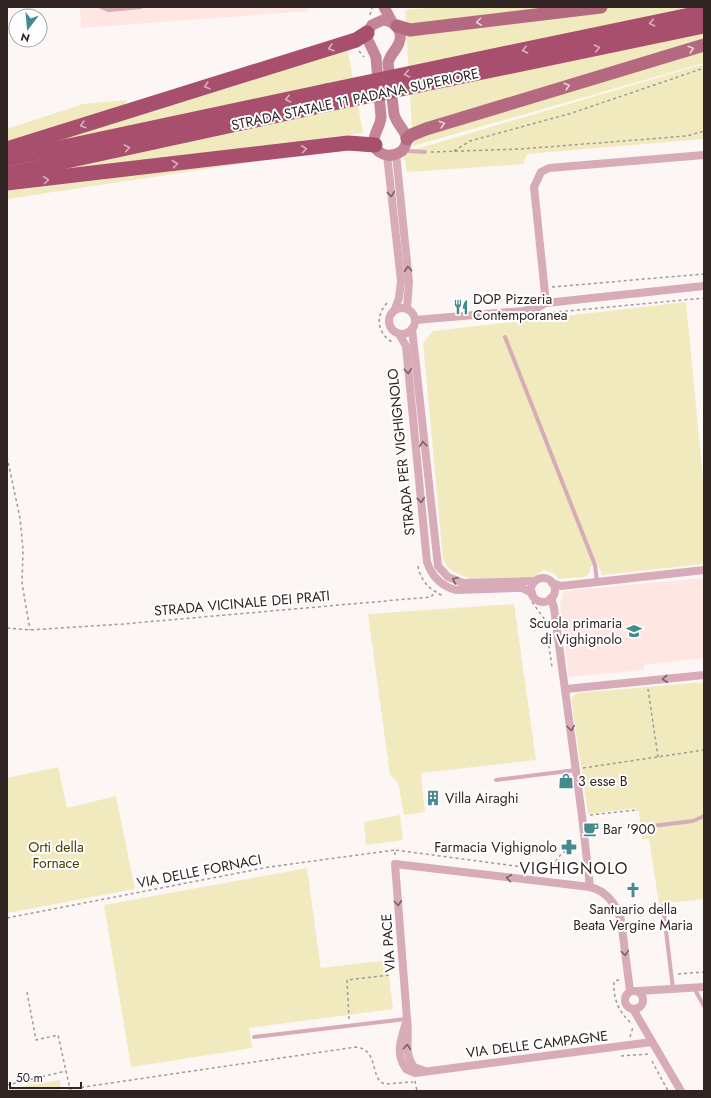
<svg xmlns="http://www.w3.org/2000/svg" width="711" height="1098" font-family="Jost,sans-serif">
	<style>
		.built { fill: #fee7e2 }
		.green { fill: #f2eabf }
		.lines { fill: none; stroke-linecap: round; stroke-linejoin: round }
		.path { stroke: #a19997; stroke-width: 1.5; stroke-dasharray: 3 3; stroke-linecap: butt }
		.lane { stroke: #d7abb7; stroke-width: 4 }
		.street { stroke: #d7abb7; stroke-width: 8 }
		.secondary { stroke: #c48597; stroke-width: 11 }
		.primary { stroke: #b56980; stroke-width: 13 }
		.highway { stroke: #a74f6d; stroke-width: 15 }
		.highway-bridge { stroke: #a74f6d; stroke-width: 15 }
		.oneway { stroke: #e9d2d9 }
		.oneway2 { stroke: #d7b0bd }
		.oneway3 { stroke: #7b6165 }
		.labels { text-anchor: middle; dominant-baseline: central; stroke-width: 4; stroke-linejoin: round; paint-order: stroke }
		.street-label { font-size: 14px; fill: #2f2422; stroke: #fff }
		.poi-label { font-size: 14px; fill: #2f2422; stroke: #fff; text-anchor: start }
		.park-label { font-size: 14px; fill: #423800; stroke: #fff }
		.quarter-label { font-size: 16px; letter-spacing: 1px; fill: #2f2422; stroke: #fff }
	</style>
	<rect width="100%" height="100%" fill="#fcf6f5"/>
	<g class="built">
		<path d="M80 7H308L309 11 81 28Z"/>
		<path d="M704 578V658L644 665V670L569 677 560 605 564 591Z"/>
	</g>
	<g class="green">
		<path d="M437 7H704V63L413 146 405 10Z"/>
		<path d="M347 47 363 133 46 172 34 145Z"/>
		<path d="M704 64V139L527 154 523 164 407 172 403 153Z"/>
		<path d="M127 100 123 107 7 144V129L83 104Z"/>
		<path d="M286 157 7 199V191Z"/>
		<path d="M686 302 704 490V564L602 575 598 564 591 566 589 574 584 577 558 579 555 574 544 570 533 577 470 579 452 571 446 565 443 558 423 343 433 331Z"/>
		<path d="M514 604 536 760 421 773 425 812 404 815 398 782 390 775 368 614Z"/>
		<path d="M704 682V899L659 904 649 839H642L639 811H636V808L588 814 571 698 577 693Z"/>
		<path d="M58 767 67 808 116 796 135 889 7 913V778Z"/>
		<path d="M400 815 403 840 366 845 364 822Z"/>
		<path d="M307 868 323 984 321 968 387 960 393 1009 249 1028 252 1048 131 1067 104 905Z"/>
		<path d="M60 1080 61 1091H7V1089Z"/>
	</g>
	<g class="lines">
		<g class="path">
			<path d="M370 15 372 7"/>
			<path d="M359 51 364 57"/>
			<path d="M454 151 470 141 572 113 704 68"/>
			<path d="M431 152 521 149 687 136 704 131"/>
			<path d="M552 287 704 274"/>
			<path d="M387 303C374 317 378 335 394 343"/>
			<path d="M547 313 704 298"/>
			<path d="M7 457 20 518 23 550 22 583 30 630"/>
			<path d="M418 566C420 580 430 591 444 596"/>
			<path d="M532 602 545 620 552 667"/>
			<path d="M7 628 30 630 123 624 431 597 436 591"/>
			<path d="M648 689 658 757"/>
			<path d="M583 768 704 750"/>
			<path d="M590 815 636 810"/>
			<path d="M395 855V850L553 871C555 857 564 849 578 847"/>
			<path d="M7 918 269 867 395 850"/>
			<path d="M678 974 704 972"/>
			<path d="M619 980 614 981C613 998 618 1011 630 1022"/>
			<path d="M27 992 36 1040 58 1035 70 1089 356 1047C380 1050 369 1079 385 1084L413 1082"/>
			<path d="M349 1019 347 980 390 975"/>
			<path d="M630 1037 633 1027"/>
			<path d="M621 1056 648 1054"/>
			<path d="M652 1061 668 1091"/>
			<path d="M415 1081 417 1091"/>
			<path d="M7 1085 66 1071"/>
		</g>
		<g class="lane">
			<path d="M101 7 108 10 141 7"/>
			<path d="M404 148 409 151 425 152"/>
			<path d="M505 337 595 565 597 582"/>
			<path d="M496 780 576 770"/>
			<path d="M644 827 693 821 704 816"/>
			<path d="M663 906 673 989"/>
			<path d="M694 988 704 1006"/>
			<path d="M254 1037 406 1019"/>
		</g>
		<g class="street">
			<path d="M396 154 409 282 407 308"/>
			<path d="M387 155 401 281 399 298 395 309"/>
			<path d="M546 303 534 187 541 172 549 168 704 155"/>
			<circle cx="402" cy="321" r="13"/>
			<path d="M415 320 523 311 535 309 546 303 704 286"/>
			<path d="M412 329 438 566 448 577 463 583 535 581"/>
			<path d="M399 334 406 346 427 562C432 577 441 586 456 590L515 588H522L532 593"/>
			<circle cx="543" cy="590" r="12"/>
			<path d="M552 583 561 586 704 570"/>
			<path d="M551 598 554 608 582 816 590 887"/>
			<path d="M566 689 704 675"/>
			<circle cx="634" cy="1000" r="9"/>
			<path d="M638 991 704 987"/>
			<path d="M633 1009 681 1091"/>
			<path d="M407 1019 395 864 590 887C606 891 616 904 621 920L630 991"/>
			<path d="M425 1071 414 1067C403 1052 410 1037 407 1019 402 1038 394 1052 406 1069L415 1073 652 1042"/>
		</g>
		<g class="secondary">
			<path d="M384 7 392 22"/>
			<path d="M383 20C394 21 404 31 399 43 396 51 390 54 388 63L394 114C397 128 415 135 402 151 396 155 390 157 383 154 363 145 381 129 381 117L376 57 367 38 368 31 372 25Z"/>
		</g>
		<g class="primary">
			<path d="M397 26 410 30 601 7"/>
			<path d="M407 139 411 135 426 129 704 45"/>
		</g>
		<g class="highway">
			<path d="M445 66 704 12"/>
			<path d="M449 79 704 26"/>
			<path d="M7 149 356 40 367 33"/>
			<path d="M7 159 326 91"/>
			<path d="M7 174 329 104"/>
			<path d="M7 183 348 143 375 145"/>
		</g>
		<g class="highway-bridge">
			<path d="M326 91 445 66"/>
			<path d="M329 104 449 79"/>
		</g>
	</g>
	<defs><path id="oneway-chevron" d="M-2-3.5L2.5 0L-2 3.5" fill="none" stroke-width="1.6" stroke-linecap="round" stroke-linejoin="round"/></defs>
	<g class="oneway">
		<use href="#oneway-chevron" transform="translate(479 22) rotate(173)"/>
		<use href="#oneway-chevron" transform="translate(691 49) rotate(-17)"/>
		<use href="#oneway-chevron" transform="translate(567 86) rotate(-17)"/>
		<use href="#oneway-chevron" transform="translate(442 124) rotate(-17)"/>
	</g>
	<g class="oneway2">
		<use href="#oneway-chevron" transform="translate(652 23) rotate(168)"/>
		<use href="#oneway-chevron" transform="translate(331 48) rotate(163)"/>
		<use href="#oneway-chevron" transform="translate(597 48) rotate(-12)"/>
		<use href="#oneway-chevron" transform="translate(525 50) rotate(168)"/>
		<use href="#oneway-chevron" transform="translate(407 74) rotate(168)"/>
		<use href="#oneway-chevron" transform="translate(207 86) rotate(163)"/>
		<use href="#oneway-chevron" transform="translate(288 99) rotate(168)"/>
		<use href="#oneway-chevron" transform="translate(83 125) rotate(163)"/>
		<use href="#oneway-chevron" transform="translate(127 148) rotate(-12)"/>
		<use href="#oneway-chevron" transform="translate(304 149) rotate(-7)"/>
		<use href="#oneway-chevron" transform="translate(175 164) rotate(-7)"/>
		<use href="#oneway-chevron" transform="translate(46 180) rotate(-7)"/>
	</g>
	<g class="oneway3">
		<use href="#oneway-chevron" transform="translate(391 194) rotate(84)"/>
		<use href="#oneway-chevron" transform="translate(408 269) rotate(-95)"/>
		<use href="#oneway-chevron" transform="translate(408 371) rotate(84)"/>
		<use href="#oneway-chevron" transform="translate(423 444) rotate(-96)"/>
		<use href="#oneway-chevron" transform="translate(421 500) rotate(84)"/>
		<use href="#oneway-chevron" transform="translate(455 580) rotate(-158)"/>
		<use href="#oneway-chevron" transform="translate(665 679) rotate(174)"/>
		<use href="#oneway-chevron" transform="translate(571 728) rotate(83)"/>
		<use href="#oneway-chevron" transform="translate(509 878) rotate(-173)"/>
		<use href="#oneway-chevron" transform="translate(398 903) rotate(86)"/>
		<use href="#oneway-chevron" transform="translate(625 953) rotate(82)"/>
		<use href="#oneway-chevron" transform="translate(407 1047) rotate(-86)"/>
	</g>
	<defs>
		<symbol id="restaurant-bare" viewBox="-9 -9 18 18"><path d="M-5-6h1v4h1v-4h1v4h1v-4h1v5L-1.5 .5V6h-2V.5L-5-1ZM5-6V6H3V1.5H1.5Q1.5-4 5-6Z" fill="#438b8d" stroke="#fff" stroke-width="2.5" paint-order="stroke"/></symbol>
		<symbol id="school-bare" viewBox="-9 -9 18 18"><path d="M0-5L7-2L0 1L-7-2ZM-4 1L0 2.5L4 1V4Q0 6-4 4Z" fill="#438b8d" stroke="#fff" stroke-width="2.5" paint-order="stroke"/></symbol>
		<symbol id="shop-bare" viewBox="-9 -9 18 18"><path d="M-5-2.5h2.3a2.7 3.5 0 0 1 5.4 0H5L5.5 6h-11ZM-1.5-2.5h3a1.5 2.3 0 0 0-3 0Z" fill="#438b8d" stroke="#fff" stroke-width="2.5" paint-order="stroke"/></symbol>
		<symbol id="building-bare" viewBox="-9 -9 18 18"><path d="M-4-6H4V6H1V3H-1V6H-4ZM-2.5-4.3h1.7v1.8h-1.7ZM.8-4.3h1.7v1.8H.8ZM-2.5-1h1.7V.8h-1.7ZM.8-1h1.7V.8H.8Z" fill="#438b8d" stroke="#fff" stroke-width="2.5" paint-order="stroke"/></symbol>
		<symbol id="cafe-bare" viewBox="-9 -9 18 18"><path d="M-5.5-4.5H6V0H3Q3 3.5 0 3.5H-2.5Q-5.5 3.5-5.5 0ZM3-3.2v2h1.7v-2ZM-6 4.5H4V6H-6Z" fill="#438b8d" stroke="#fff" stroke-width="2.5" paint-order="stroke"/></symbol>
		<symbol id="pharmacy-bare" viewBox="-9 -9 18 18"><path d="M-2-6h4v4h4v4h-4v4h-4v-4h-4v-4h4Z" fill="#438b8d" stroke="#fff" stroke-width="2.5" paint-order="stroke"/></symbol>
		<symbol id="church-bare" viewBox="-9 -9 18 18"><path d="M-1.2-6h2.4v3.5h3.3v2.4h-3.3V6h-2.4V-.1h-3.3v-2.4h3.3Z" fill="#438b8d" stroke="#fff" stroke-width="2.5" paint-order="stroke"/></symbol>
	</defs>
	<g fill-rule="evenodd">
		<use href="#restaurant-bare" x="450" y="296" width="22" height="22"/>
		<use href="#school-bare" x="623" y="620" width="22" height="22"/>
		<use href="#shop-bare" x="555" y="770" width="22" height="22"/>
		<use href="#building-bare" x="422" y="787" width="22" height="22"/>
		<use href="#cafe-bare" x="580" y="818" width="22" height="22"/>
		<use href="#pharmacy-bare" x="558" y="836" width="22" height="22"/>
		<use href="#church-bare" x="622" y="879" width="22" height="22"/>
	</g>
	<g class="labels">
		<g class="street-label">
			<text transform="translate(355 99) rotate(-12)">STRADA STATALE 11 PADANA SUPERIORE</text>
			<text transform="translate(401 452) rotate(-96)">STRADA PER VIGHIGNOLO</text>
			<text transform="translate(242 603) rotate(-5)">STRADA VICINALE DEI PRATI</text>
			<text transform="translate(199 871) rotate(-11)">VIA DELLE FORNACI</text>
			<text transform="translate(388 943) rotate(-94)">VIA PACE</text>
			<text transform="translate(537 1044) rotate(-7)">VIA DELLE CAMPAGNE</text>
		</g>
		<g class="poi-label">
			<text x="473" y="299">DOP Pizzeria<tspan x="473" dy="16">Contemporanea</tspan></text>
			<text x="622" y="623" text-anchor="end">Scuola primaria<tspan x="622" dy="16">di Vighignolo</tspan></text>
			<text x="578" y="781">3 esse B</text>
			<text x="445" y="798">Villa Airaghi</text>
			<text x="603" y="829">Bar '900</text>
			<text x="557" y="847" text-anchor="end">Farmacia Vighignolo</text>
			<text x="633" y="909" text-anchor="middle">Santuario della<tspan x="633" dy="16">Beata Vergine Maria</tspan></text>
		</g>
		<g class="park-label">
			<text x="56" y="847">Orti della<tspan x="56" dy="16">Fornace</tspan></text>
		</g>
		<g class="quarter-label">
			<text x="574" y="868">VIGHIGNOLO</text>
		</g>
	</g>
	<rect width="711" height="1098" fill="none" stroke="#2f2422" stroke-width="16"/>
	<g transform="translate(28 28) rotate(196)"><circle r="19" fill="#ffffff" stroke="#aca7a7"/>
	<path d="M0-3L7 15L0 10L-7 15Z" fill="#438b8d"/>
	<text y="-6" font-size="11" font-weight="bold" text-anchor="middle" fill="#2f2422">N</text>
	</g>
	<path d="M10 1082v6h71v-6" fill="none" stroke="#2f2422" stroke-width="2"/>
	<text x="16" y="1082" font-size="12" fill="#2f2422" stroke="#ffffff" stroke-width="3" paint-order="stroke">50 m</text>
</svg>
